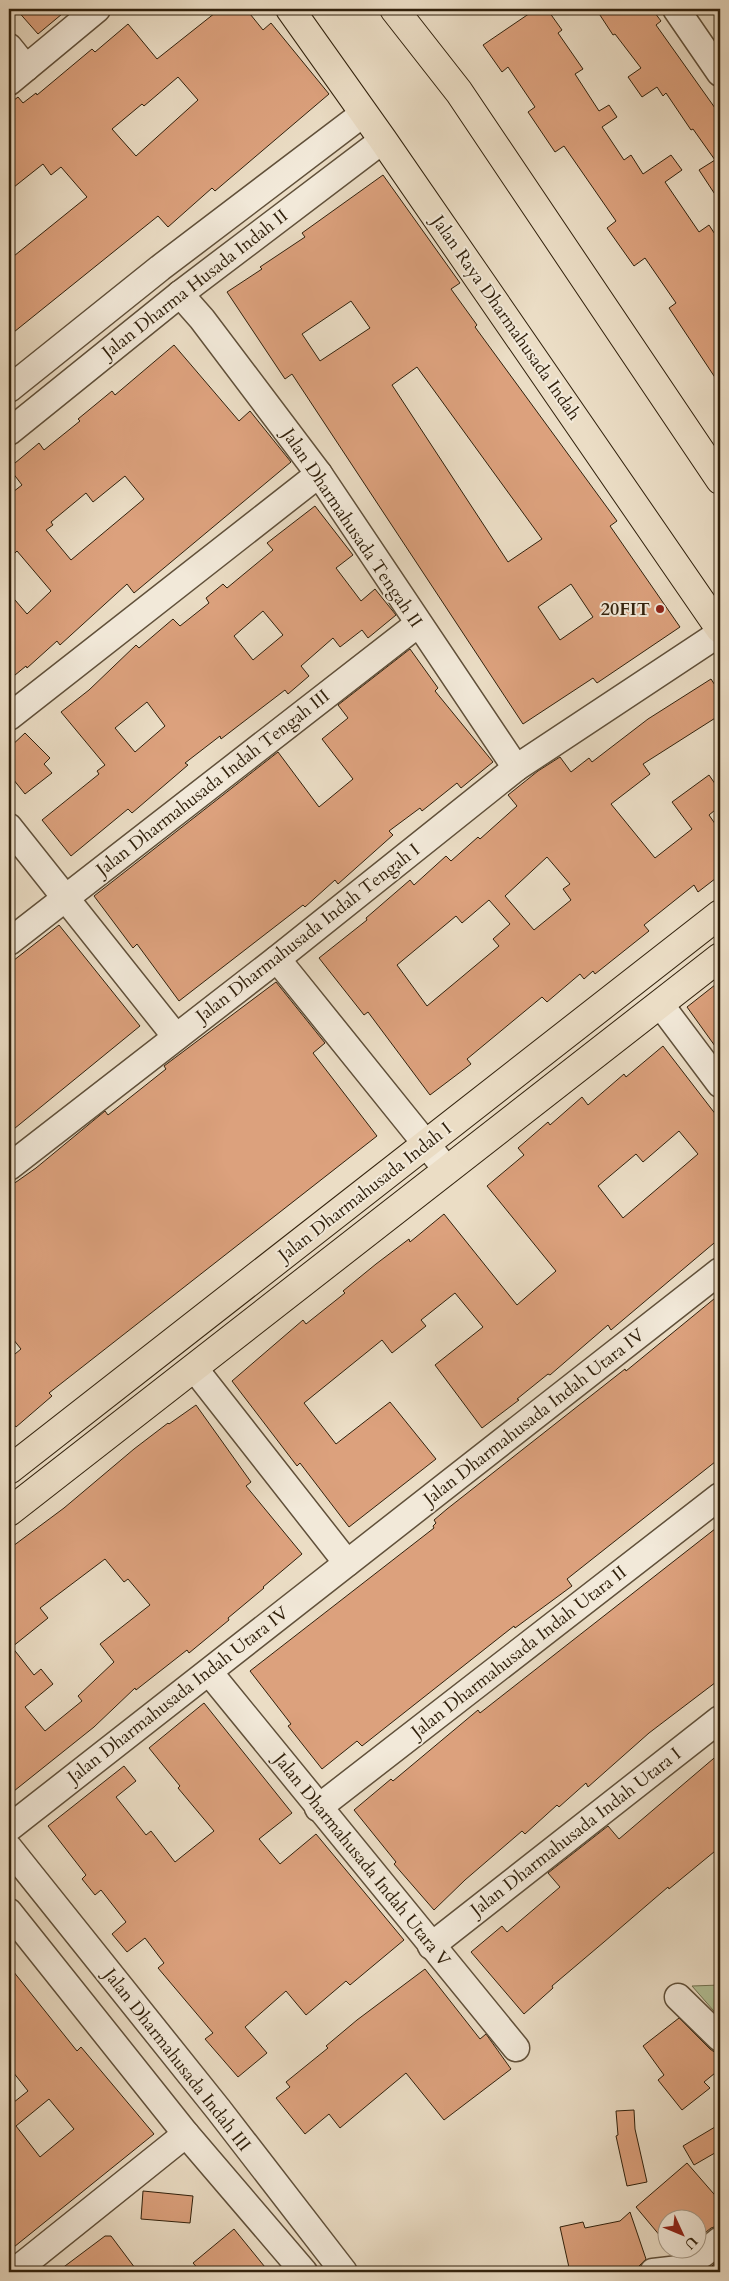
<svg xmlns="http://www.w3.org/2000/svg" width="729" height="2281" font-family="Cardo,serif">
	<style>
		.green { fill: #b3c298; stroke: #727252 }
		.building { fill: #dca17d; stroke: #31210c; fill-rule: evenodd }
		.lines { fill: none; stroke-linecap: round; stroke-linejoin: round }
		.minor-casing { stroke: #60503a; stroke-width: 29 }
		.major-casing { stroke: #31210c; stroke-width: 30 }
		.minor { stroke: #f2e9d9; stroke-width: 26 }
		.major { stroke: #ebddc5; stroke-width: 28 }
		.poi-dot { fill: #8f2418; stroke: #f2e9d9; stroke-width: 2 }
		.labels { text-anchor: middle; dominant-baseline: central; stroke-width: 4; stroke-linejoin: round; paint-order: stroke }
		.street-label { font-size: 18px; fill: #31210c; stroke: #f2e9d9 }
		.poi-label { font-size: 18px; font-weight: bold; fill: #31210c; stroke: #f2e9d9; text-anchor: end }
	</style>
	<rect width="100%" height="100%" fill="#ebddc5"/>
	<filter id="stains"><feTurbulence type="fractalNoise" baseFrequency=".004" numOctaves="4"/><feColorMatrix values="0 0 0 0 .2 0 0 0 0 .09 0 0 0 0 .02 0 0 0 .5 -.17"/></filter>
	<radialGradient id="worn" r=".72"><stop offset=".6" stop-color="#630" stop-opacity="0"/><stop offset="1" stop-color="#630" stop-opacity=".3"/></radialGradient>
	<path class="green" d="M720 1985V2018L692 1986Z"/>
	<g class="building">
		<path d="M16 9H68L38 34Z"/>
		<path d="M220 9H246L263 30 271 23 329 94 215 191 212 188 168 227 158 216 9 336V260L87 197 61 167 51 175 43 164 9 191V104L18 97 23 103 36 93 37 95 92 49 95 52 128 24 157 59ZM178 77 198 100 136 156 112 129 142 104 144 106Z"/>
		<path d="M536 9H547L562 30 558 33 583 69 575 74 599 111 609 105 617 117 602 127 624 160 631 155 643 174 671 155 682 170 665 182 699 232 709 225 720 242V385L669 308 676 303 645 258 634 266 607 228 616 221 564 146 555 152 528 112 535 107 508 67 502 72 483 45Z"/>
		<path d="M596 9H652L661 21 656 25 720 115V202L699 170 715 160 693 129 691 130 666 93 663 96 657 87 642 97 628 77 641 68 615 34 613 35Z"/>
		<path d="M383 175 460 283 451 289 477 325 475 327 617 521 610 526 680 627 597 683 593 678 523 724 292 374 285 379 227 292 262 269 260 267 305 237 302 233ZM351 301 370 328 320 361 302 334ZM417 367 542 539 508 562 392 385ZM571 584 593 617 560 640 538 607Z"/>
		<path d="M174 345 239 421 250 411 291 462 134 593 127 584 60 645 57 641 27 668 26 666 9 680V593L27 614 51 591 17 551 9 559V495L22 485 9 468 39 443 44 450 80 421 78 419 112 391 115 395ZM125 476 144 499 71 560 46 530 53 525 51 522 86 493 93 502Z"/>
		<path d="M315 506 353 555 336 568 361 601 375 589 396 615 368 638 362 630 340 647 333 638 301 666 309 676 288 694 285 690 221 739 220 736 185 763 188 765 132 813 128 809 71 856 42 820 99 774 97 771 105 765 61 712 89 690 136 645 139 648 173 619 180 626 209 603 206 598 223 584 227 588 273 550 267 543ZM263 611 283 635 253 660 234 636ZM147 702 165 726 135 752 115 728Z"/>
		<path d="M410 649 438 688 435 691 493 762 461 788 457 783 422 811 420 808 389 831 393 835 338 884 335 880 305 907 303 905 179 1001 137 944 133 948 94 896 278 752 319 807 353 779 322 739 348 718 338 705Z"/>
		<path d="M711 679 720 693V715L643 764 650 774 611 804 655 858 692 829 672 802 709 775 720 791V806L709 815 720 831V875L698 892 694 885 644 925 649 931 595 974 593 971 584 979 580 974 547 1002 542 997 467 1059 471 1064 430 1095 368 1012 364 1015 319 958 367 920 366 918 410 880 414 885 446 856 451 861 478 837 480 839 517 806 508 795 538 771 560 757 571 772 589 758 592 762 648 719ZM547 857 570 884 563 889 571 900 534 930 505 896ZM489 900 510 924 493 939 499 946 427 1006 397 965 456 916 462 923Z"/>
		<path d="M25 733 50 758 44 764 52 773 25 794 9 774V748Z"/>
		<path d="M59 925 140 1026 9 1133V964Z"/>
		<path d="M720 981V1053L687 1007Z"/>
		<path d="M276 982 325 1043 313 1053 377 1136 49 1393 52 1396 16 1427 9 1418V1359L21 1349 9 1334V1187L36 1168 105 1111 108 1115 166 1069 164 1066Z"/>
		<path d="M663 1046 720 1120V1238L611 1330 608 1325 550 1375 548 1374 517 1399 519 1400 482 1428 435 1365 483 1327 455 1293 421 1320 426 1326 392 1353 382 1340 304 1403 336 1444 390 1402 436 1459 349 1527 300 1463 297 1466 232 1381 303 1320 306 1324 345 1293 343 1291 376 1264 409 1239 410 1242 444 1214 517 1305 556 1271 487 1186 524 1155 518 1148 548 1122 550 1125 582 1097 588 1105 624 1074 626 1077ZM679 1131 698 1154 623 1218 598 1186 636 1154 643 1162Z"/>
		<path d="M720 1294V1458L567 1579 572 1586 515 1628 514 1626 362 1746 357 1741 322 1769 288 1726 291 1724 250 1671 434 1528 433 1526 436 1523 434 1520 447 1509 625 1369 626 1371Z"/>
		<path d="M196 1405 251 1482 246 1486 302 1554 263 1587 264 1588 228 1618 229 1620 189 1653 187 1650 136 1690 135 1688 94 1727 9 1795V1549L64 1508 134 1449 168 1423 169 1424ZM105 1559 124 1582 128 1579 150 1605 100 1644 114 1662 78 1696 82 1701 45 1731 25 1707 53 1684 41 1669 34 1675 12 1647 48 1618 40 1608Z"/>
		<path d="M720 1525V1679L649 1733 588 1787 586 1783 559 1807 557 1805 525 1834 522 1831 465 1880 434 1910 394 1864 396 1862 354 1810 391 1779 393 1781 478 1710 480 1713Z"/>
		<path d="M204 1703 292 1813 259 1839 280 1864 316 1834 404 1940 350 1985 346 1981 306 2015 286 1991 245 2027 267 2053 238 2077 205 2039 213 2033 158 1968 164 1963 145 1938 127 1952 112 1934 126 1922 101 1890 95 1895 82 1879 86 1875 48 1826 124 1766 136 1781 116 1797 146 1835 151 1831 175 1862 214 1831 178 1788 180 1786 149 1748Z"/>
		<path d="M720 1753V1847L669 1889 668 1887 604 1942 552 1986 553 1988 524 2014 471 1952 502 1926 507 1932 560 1887 548 1873 608 1826 619 1839Z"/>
		<path d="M9 1966 77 2051 81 2047 154 2134 9 2251V2106L28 2091 9 2067ZM49 2099 74 2129 40 2157 16 2126Z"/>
		<path d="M425 1969 480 2039 486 2034 511 2069 444 2120 406 2073 340 2128 329 2114 305 2134 276 2098 290 2087 286 2082 328 2048 326 2046 357 2020Z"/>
		<path d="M679 2018 710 2049 720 2056V2069L704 2082 710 2088 682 2110 658 2080 664 2075 643 2046Z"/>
		<path d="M634 2110 635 2129 647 2182 627 2186 616 2136 618 2135 616 2111Z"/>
		<path d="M720 2124V2150L694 2165 683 2146Z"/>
		<path d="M687 2163 720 2201V2225L711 2228 696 2240V2218H666V2243L636 2207Z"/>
		<path d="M143 2191 193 2196 190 2223 141 2219Z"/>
		<path d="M630 2212 646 2259 639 2266 638 2272H622L621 2267 600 2272H570L560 2227 583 2222 585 2228 620 2221Z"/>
		<path d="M234 2229 269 2272H201L193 2263Z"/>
		<path d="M105 2236H111L138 2272H57Z"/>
		<path d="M720 2259V2272H702L712 2266Z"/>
	</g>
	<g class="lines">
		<defs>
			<g id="minor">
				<path d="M676 9 720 73"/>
				<path d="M9 47 26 68"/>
				<path d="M9 82 97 9"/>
				<path d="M180 294 202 319 319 474 516 768"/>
				<path d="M9 389 160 268 364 113"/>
				<path d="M9 432 180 294 383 140"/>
				<path d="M9 717 319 474"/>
				<path d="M9 827 176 1037"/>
				<path d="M9 942 418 624"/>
				<path d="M277 959 447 1170"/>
				<path d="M660 1004 720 1084"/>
				<path d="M9 1167 277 959 516 768 720 633"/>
				<path d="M194 1368 347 1563"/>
				<path d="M209 1672 516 2048"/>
				<path d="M318 1808 720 1496"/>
				<path d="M9 1828 720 1271"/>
				<path d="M9 1848 218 2109 344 2272"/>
				<path d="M9 1912 186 2134 304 2272"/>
				<path d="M431 1946 720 1719"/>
				<path d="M678 1997 720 2038"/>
				<path d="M14 2272 186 2134"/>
				<path d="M653 2272 679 2269 704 2253 720 2240"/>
			</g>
			<g id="major">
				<path d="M290 9 383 140 720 629"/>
				<path d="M394 9 459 92 720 480"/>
				<path d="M9 1470 720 914"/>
				<path d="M9 1512 720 957"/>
			</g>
		</defs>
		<use href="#minor" class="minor-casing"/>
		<use href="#major" class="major-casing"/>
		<use href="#minor" class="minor"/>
		<use href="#major" class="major"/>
	</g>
	<circle class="poi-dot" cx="660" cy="609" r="5"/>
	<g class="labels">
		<g class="street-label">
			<text transform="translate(195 284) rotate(-38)">Jalan Dharma Husada Indah II</text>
			<text transform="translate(506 318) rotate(55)">Jalan Raya Dharmahusada Indah</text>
			<text transform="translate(352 528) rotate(56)">Jalan Dharmahusada Tengah II</text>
			<text transform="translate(213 783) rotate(-38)">Jalan Dharmahusada Indah Tengah III</text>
			<text transform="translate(308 933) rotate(-38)">Jalan Dharmahusada Indah Tengah I</text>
			<text transform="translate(365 1192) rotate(-38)">Jalan Dharmahusada Indah I</text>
			<text transform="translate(534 1417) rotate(-38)">Jalan Dharmahusada Indah Utara IV</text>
			<text transform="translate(519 1652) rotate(-38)">Jalan Dharmahusada Indah Utara II</text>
			<text transform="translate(178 1695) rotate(-38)">Jalan Dharmahusada Indah Utara IV</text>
			<text transform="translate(576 1832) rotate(-38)">Jalan Dharmahusada Indah Utara I</text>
			<text transform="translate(362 1860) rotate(51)">Jalan Dharmahusada Indah Utara V</text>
			<text transform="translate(177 2060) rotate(52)">Jalan Dharmahusada Indah III</text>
		</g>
		<g class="poi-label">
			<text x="650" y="609">20FIT</text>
		</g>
	</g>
	<rect width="729" height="2281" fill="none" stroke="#ebddc5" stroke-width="30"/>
	<rect x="10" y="10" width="709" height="2261" fill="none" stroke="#31210c" stroke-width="2.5"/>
	<rect x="15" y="15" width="699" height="2251" fill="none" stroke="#31210c"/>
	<g transform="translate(682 2234) rotate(134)"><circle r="24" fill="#f2e9d9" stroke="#a59987"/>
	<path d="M0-4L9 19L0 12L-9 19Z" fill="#8f2418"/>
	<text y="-8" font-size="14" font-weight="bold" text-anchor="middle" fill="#31210c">U</text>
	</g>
	<rect width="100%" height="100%" filter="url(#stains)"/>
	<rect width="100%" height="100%" fill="url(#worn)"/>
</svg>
